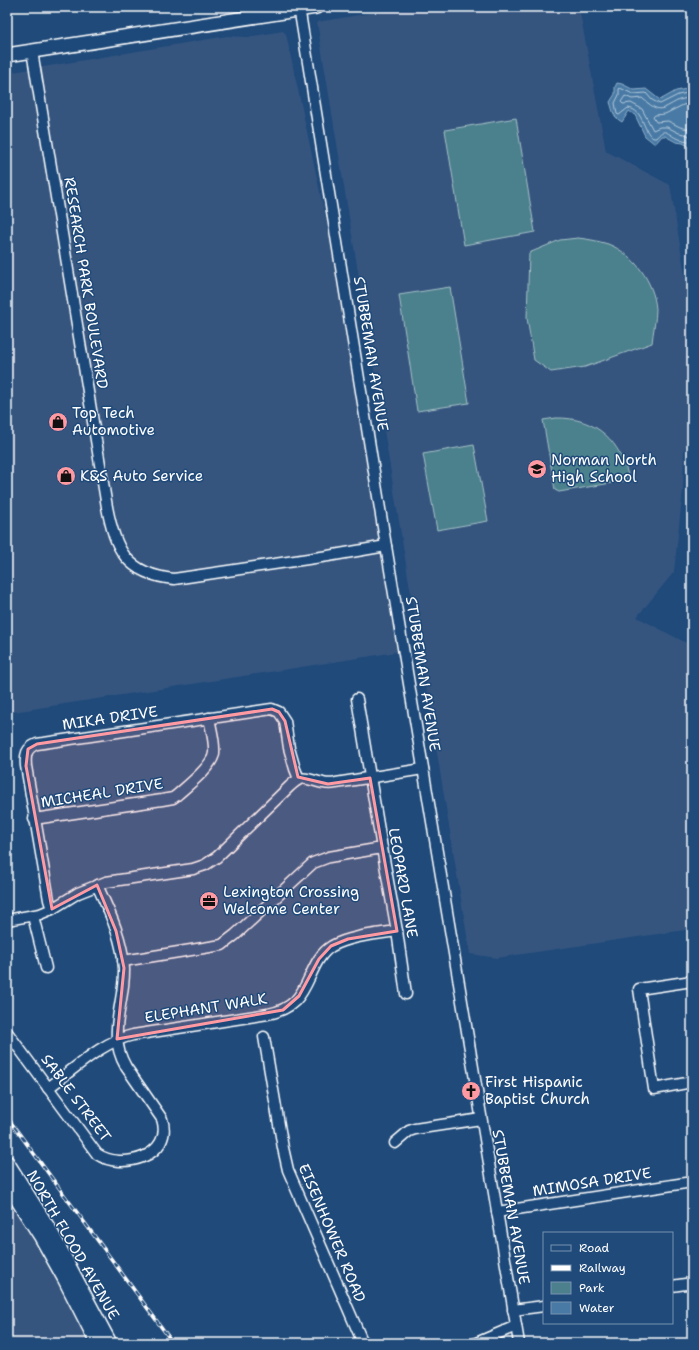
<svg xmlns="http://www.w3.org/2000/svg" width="699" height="1350" font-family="'Shantell Sans',sans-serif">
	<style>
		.built { fill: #35557f }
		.green { fill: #4c808d; stroke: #a6c0c6 }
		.water { fill: #487aa5; stroke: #91afc9 }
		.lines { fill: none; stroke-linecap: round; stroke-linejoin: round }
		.shore { stroke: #b6cadb; stroke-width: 1 }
		.minor-casing { stroke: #fff; stroke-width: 13 }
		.major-casing { stroke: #fff; stroke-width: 16 }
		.minor { stroke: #1f4a7a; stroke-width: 10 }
		.major { stroke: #1f4a7a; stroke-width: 13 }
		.rail-casing { stroke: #fff; stroke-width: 3.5 }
		.rail { stroke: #1f4a7a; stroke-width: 2; stroke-dasharray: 6; stroke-linecap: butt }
		.marked { fill: #ff9aa2; fill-opacity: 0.2; stroke: #ff9aa2; stroke-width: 3; stroke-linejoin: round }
		.labels { text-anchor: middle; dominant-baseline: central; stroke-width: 3; stroke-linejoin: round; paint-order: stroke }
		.street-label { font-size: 15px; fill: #fff; stroke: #1f4a7a }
		.poi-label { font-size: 15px; fill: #fff; stroke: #1f4a7a; text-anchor: start }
	</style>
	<rect width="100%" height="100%" fill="#1f4a7a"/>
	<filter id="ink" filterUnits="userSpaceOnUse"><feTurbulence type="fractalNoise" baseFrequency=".025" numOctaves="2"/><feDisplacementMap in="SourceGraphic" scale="8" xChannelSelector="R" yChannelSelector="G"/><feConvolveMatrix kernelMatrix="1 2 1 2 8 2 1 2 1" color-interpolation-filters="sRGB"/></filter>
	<g filter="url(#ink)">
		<g class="built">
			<path d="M407 7H579L606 151 670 185 692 317V431L684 450 683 489 674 572 637 617 692 646V929L497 958 470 954 317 22Z"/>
			<path d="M283 31 286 34 332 248 397 652 7 713V73L227 36 248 37Z"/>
			<path d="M7 1192 55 1274 91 1343H7Z"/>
		</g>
		<g class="green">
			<path d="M516 118 535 232 464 245 445 130Z"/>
			<path d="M578 238C588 239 598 241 608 244 634 254 654 282 656 309 656 320 653 332 652 343L585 367 551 372 534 360 527 318 529 253 560 240Z"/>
			<path d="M450 287 469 403 417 411 399 295Z"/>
			<path d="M556 418C596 417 622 442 629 480L559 492 555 490 543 420Z"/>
			<path d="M474 445 488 521 437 530 423 454Z"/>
		</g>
		<path class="water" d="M617 83 622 84 634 90 646 89 660 100 676 91 692 88V148L683 143 676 142 665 136H662L655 144 645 136 635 115 629 111 622 122C613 117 613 111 610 102L615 94V87Z"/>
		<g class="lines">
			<g class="shore">
				<path d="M692 92 678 95 660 104 652 100 646 93 633 94 620 88 619 89V95L615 103 617 114 619 115 628 108C644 110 642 130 653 138H656C665 127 666 133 676 138 681 140 687 140 692 143"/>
				<path d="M692 97C688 98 683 99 679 100 660 110 660 114 642 98L632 99 625 96 621 102 623 104 631 103 642 109 653 130 660 127H667L679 133 685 134 692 137"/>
				<path d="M692 103 683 105 665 114 655 115 653 117 656 122 668 121 680 127 692 130"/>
			</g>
			<defs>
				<g id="minor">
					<path d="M299 7 386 546 519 1343"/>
					<path d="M32 51 107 507C115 549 126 574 174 579L328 556 386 546"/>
					<path d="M357 699 382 848 397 931 406 994"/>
					<path d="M34 819 162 800 173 798 177 795C187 786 213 766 214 753 215 742 211 729 209 718"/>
					<path d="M52 909 49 900 26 766C25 755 26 748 37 744L272 709 279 712 285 721 289 748 295 769 299 779"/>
					<path d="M33 916 46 968"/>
					<path d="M7 920 40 914 52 909 78 893 106 882 193 869 205 865 217 857 290 786C304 773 307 780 323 783 327 784 332 784 336 783L423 769"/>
					<path d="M123 961 222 945 235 935 313 863 329 857 382 848"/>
					<path d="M692 981 639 989 654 1089 692 1082"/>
					<path d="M7 1032 97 1154C122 1171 174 1156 162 1119L126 1067C106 1033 125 1004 124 969 123 939 109 911 97 885"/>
					<path d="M264 1037 283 1148 288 1170 363 1343"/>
					<path d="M48 1088C75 1069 101 1042 133 1035L268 1014C278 1012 287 1009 295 1001 311 985 312 958 332 946 350 936 377 934 397 931"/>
					<path d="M395 1143 409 1131 415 1129 481 1119"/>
					<path d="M497 1212 692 1182"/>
					<path d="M672 1286 692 1283"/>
					<path d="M513 1310 544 1306"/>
					<path d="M476 1343 516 1326"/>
				</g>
				<g id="major">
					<path d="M7 55 316 7"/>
					<path d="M7 1162 51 1232 110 1343"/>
					<path d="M7 1184 41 1237 64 1278 97 1343"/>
				</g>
			</defs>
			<use href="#minor" class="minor-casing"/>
			<use href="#major" class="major-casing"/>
			<use href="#minor" class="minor"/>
			<use href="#major" class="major"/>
			<defs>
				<path id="rail" d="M7 1117 173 1343"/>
			</defs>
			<use href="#rail" class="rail-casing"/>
			<use href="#rail" class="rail"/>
		</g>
	</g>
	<path class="marked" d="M272 709 279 712 285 721 298 777 328 784 370 778 397 931 348 939 331 946 319 959 299 996 283 1010 117 1039 124 968 116 931 97 885 52 909 26 766 28 749 37 744Z"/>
	<defs>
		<symbol id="shop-disc" viewBox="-11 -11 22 22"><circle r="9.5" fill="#ff9aa2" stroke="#1f4a7a"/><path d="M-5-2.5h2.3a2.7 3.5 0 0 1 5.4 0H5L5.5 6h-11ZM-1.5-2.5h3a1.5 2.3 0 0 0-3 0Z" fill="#111"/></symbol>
		<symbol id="school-disc" viewBox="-11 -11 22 22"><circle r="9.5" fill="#ff9aa2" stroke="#1f4a7a"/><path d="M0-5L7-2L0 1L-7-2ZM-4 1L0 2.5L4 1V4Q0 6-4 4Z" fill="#111"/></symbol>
		<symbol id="office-disc" viewBox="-11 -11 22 22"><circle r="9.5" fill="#ff9aa2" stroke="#1f4a7a"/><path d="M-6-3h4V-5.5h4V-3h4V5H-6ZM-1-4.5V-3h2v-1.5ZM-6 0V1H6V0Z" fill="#111"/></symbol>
		<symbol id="church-disc" viewBox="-11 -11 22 22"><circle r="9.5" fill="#ff9aa2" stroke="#1f4a7a"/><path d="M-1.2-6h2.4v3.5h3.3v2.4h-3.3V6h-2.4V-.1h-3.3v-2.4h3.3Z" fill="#111"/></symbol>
	</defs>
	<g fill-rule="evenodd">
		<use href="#shop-disc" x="47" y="411" width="22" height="22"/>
		<use href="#school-disc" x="526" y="458" width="22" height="22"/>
		<use href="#shop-disc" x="55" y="465" width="22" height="22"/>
		<use href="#office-disc" x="198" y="890" width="22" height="22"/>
		<use href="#church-disc" x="460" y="1080" width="22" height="22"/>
	</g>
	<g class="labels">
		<g class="street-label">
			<text transform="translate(86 283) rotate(81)">RESEARCH PARK BOULEVARD</text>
			<text transform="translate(371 354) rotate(81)">STUBBEMAN AVENUE</text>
			<text transform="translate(423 674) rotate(81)">STUBBEMAN AVENUE</text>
			<text transform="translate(110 718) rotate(-8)">MIKA DRIVE</text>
			<text transform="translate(102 793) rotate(-9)">MICHEAL DRIVE</text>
			<text transform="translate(403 883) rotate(80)">LEOPARD LANE</text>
			<text transform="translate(206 1008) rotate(-9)">ELEPHANT WALK</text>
			<text transform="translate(76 1098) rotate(53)">SABLE STREET</text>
			<text transform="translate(592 1182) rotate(-9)">MIMOSA DRIVE</text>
			<text transform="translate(511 1207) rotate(80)">STUBBEMAN AVENUE</text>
			<text transform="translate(332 1233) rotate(67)">EISENHOWER ROAD</text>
			<text transform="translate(73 1245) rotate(60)">NORTH FLOOD AVENUE</text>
		</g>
		<g class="poi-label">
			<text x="72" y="413">Top Tech<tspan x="72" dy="17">Automotive</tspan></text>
			<text x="551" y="460">Norman North<tspan x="551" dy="17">High School</tspan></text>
			<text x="80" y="476">K&amp;S Auto Service</text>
			<text x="223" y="892">Lexington Crossing<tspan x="223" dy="17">Welcome Center</tspan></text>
			<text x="485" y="1082">First Hispanic<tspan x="485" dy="17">Baptist Church</tspan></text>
		</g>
	</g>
	<rect width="699" height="1350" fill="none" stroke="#1f4a7a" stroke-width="24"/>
	<rect x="12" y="12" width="675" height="1326" fill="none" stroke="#fff" stroke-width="1.5" filter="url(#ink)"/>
	<rect x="543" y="1232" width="130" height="92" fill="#1f4a7a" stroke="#7992af"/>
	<rect x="551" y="1245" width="20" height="6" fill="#1f4a7a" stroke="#7992af"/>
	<text x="579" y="1252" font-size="12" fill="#ffffff">Road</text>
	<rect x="551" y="1265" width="20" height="6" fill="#ffffff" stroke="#7992af"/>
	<text x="579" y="1272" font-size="12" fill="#ffffff">Railway</text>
	<rect x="551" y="1282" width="20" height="12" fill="#4c808d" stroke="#7992af"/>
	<text x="579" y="1292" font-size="12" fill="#ffffff">Park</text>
	<rect x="551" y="1302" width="20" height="12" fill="#487aa5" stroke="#7992af"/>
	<text x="579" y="1312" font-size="12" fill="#ffffff">Water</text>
</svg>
